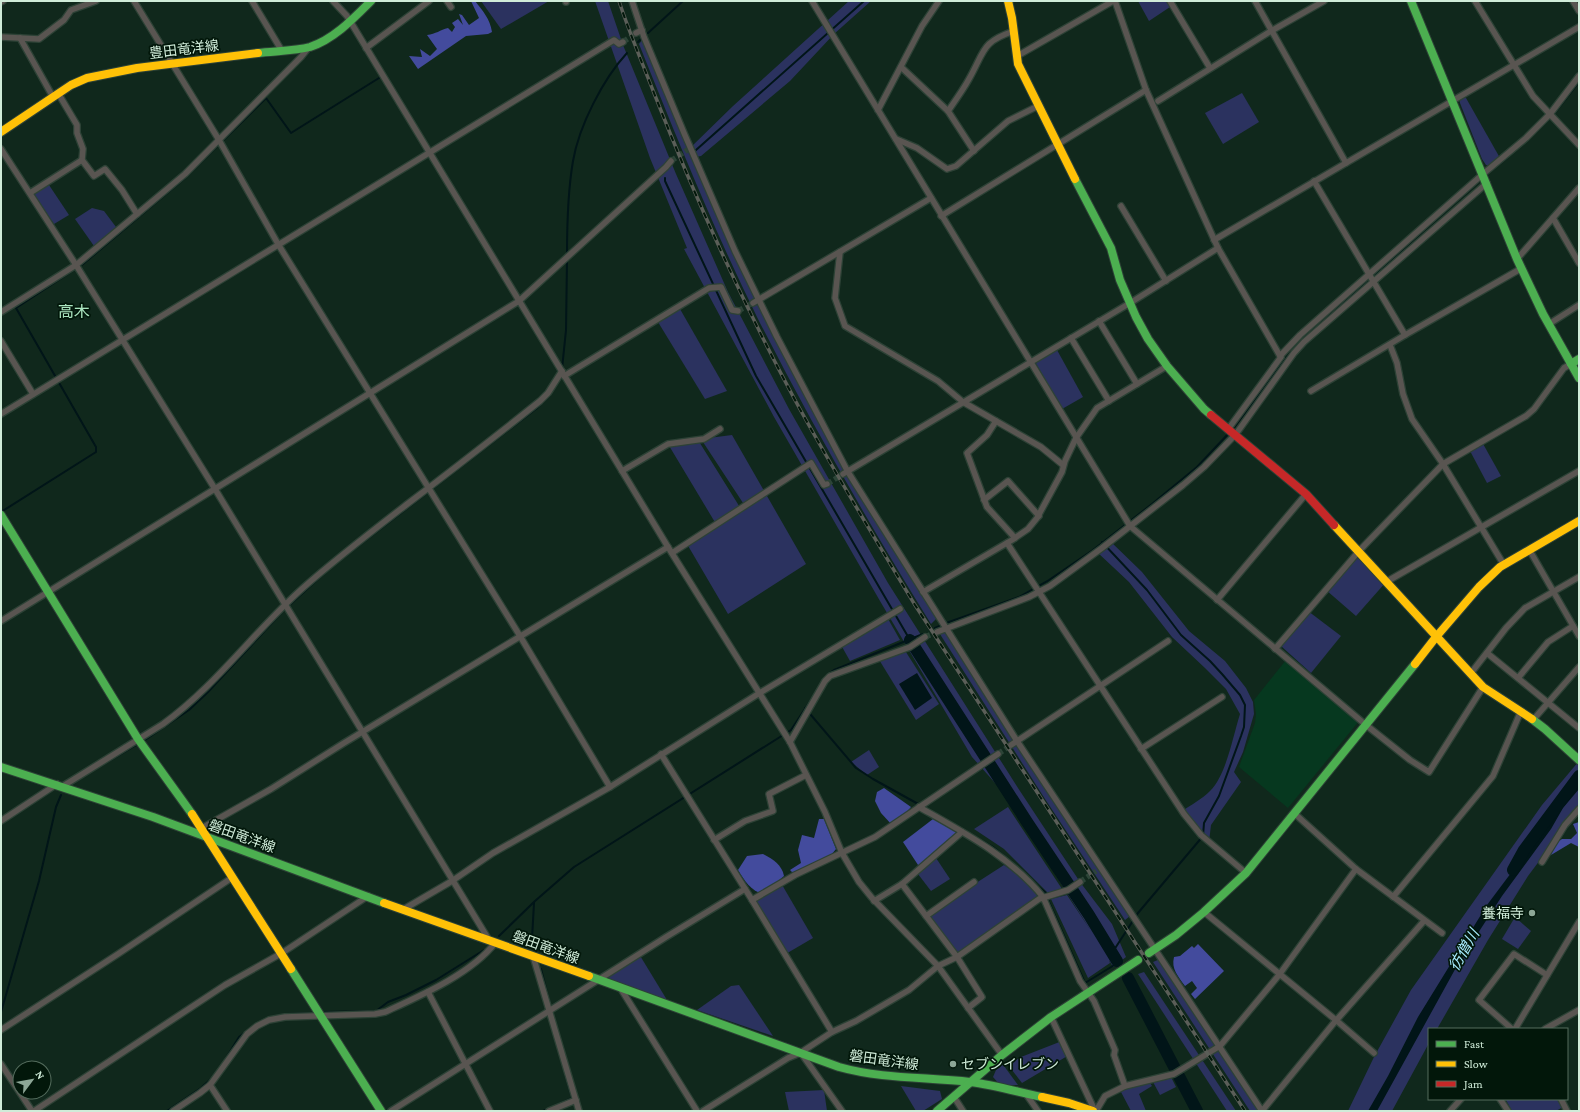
<svg xmlns="http://www.w3.org/2000/svg" width="1580" height="1112" font-family="'Crimson Pro','Noto Sans JP',serif">
	<style>
		.built { fill: #06381f }
		.green { fill: #2b325f }
		.forest { fill: #434b9d }
		.water { fill: #011518 }
		.lines { fill: none; stroke-linecap: round; stroke-linejoin: round }
		.stream { stroke: #011518; stroke-width: 2 }
		.river { stroke: #011518; stroke-width: 12 }
		.street-tunnel { stroke: #2d4538; stroke-width: 5.5; stroke-dasharray: 5.5 3; stroke-linecap: butt }
		.street-casing { stroke: #2d4236; stroke-width: 8 }
		.fast-casing { stroke: #2d4236; stroke-width: 10 }
		.slow-casing { stroke: #2d4236; stroke-width: 10 }
		.jam-casing { stroke: #2d4236; stroke-width: 10 }
		.street { stroke: #595551; stroke-width: 5.5 }
		.fast { stroke: #4caf50; stroke-width: 8 }
		.slow { stroke: #ffc107; stroke-width: 8 }
		.jam { stroke: #c62828; stroke-width: 8 }
		.rail-casing { stroke: #5b5e58; stroke-width: 3.5 }
		.rail { stroke: #02170a; stroke-width: 2; stroke-dasharray: 6; stroke-linecap: butt }
		.poi-dot { fill: #8da797; stroke: #02170a; stroke-width: 1.5 }
		.labels { text-anchor: middle; dominant-baseline: central; stroke-width: 3.5; stroke-linejoin: round; paint-order: stroke }
		.street-label { font-size: 14px; fill: #d0ecd9; stroke: #02170a }
		.poi-label { font-size: 14px; fill: #d0ecd9; stroke: #02170a; text-anchor: end }
		.water-label { font-size: 15px; font-style: italic; fill: #a7ebfe; stroke: #02170a }
		.quarter-label { font-size: 16px; fill: #aae4bf; stroke: #02170a }
	</style>
	<rect width="100%" height="100%" fill="#10281c"/>
	<path class="built" d="M1286 660 1359 721 1288 808 1239 767 1255 723 1256 714 1254 700Z"/>
	<g class="green">
		<path d="M481 1H549L501 29Z"/>
		<path d="M595 1H608L623 45 676 174 728 292 789 409 888 583 1018 788 1080 882 1112 924 1126 957 1113 967 1109 960 1110 963 1088 978 1051 899 1067 895 1091 931 1004 793 972 757 880 601 774 417 684 249 687 248 650 158Z"/>
		<path d="M849 1H871L834 34 790 81 701 156 695 157 735 251 847 471 938 617 931 624C869 524 810 422 757 317 713 228 676 136 639 44L643 39 690 148 733 106Z"/>
		<path d="M1138 1H1170L1173 5 1149 21Z"/>
		<path d="M1242 93 1259 122 1223 144 1205 113Z"/>
		<path d="M1459 97 1466 98 1500 158 1490 166 1486 165 1482 159 1460 103Z"/>
		<path d="M47 182 69 215 54 224 32 191Z"/>
		<path d="M92 208 104 211 116 227 94 246 75 219Z"/>
		<path d="M680 309 727 391 705 399 658 322Z"/>
		<path d="M1057 350 1083 397 1062 409 1034 360Z"/>
		<path d="M732 435 806 564 728 614 687 544 716 524 668 444 698 440 741 509 745 506 701 439Z"/>
		<path d="M1482 442 1501 476 1487 483 1469 449Z"/>
		<path d="M1110 541 1142 572 1189 631 1225 661 1246 688 1253 702 1254 714 1243 752 1234 772 1241 782 1211 825 1209 842 1182 811C1191 805 1202 799 1210 791 1226 776 1233 736 1240 714L1226 689 1205 668 1172 637 1129 582 1097 552Z"/>
		<path d="M1359 551 1386 582 1356 616 1326 590Z"/>
		<path d="M1308 611 1341 636 1311 673 1281 646Z"/>
		<path d="M887 617 900 640 850 661 841 645Z"/>
		<path d="M946 629 1130 916 1125 920 1045 799 938 631Z"/>
		<path d="M904 649 939 704 916 720 878 658Z"/>
		<path d="M869 750 879 767 867 775 851 762Z"/>
		<path d="M1579 761V808L1528 876 1488 940 1437 1029H1429V1043L1392 1111H1348L1374 1057 1411 990 1542 805Z"/>
		<path d="M1008 807 1064 892 1050 895 1004 849 974 829Z"/>
		<path d="M936 858 950 879 931 891 918 874Z"/>
		<path d="M1004 865 1035 887 1041 895 959 955 928 914Z"/>
		<path d="M781 883 813 938 784 955 752 900Z"/>
		<path d="M1515 917 1531 931 1518 949 1502 939Z"/>
		<path d="M639 954 667 1000 606 979Z"/>
		<path d="M1160 959 1262 1111H1250L1153 962Z"/>
		<path d="M1144 972 1236 1111H1227L1138 974Z"/>
		<path d="M739 985 773 1036 697 1010 731 986Z"/>
		<path d="M1062 1041 1069 1055 1022 1083 1008 1065 1021 1057Z"/>
		<path d="M1002 1065 1004 1066 1018 1085H1000L993 1077 996 1070Z"/>
		<path d="M1171 1077 1176 1087 1160 1095 1153 1082Z"/>
		<path d="M1150 1083 1152 1086 1139 1094 1146 1111H1131L1121 1092 1127 1088Z"/>
		<path d="M901 1086 940 1091 942 1099 923 1111H916Z"/>
		<path d="M824 1090 827 1111H789L785 1092Z"/>
		<path d="M1508 1099H1558L1563 1107 1556 1111H1512L1506 1100Z"/>
	</g>
	<g class="forest">
		<path d="M471 1H475C483 11 490 19 492 32L488 34 466 36 418 69 409 56 422 57 420 49 430 56 437 49 427 35C436 34 440 30 448 28L452 32 455 27 452 23 458 19 463 25 459 14 462 15 469 25 479 18Z"/>
		<path d="M884 788 911 807 900 820 892 825 881 813 875 801 877 792Z"/>
		<path d="M819 819H824L836 849 827 860 795 875 790 870 801 863 798 850 802 835 814 838Z"/>
		<path d="M933 819 960 834 920 868 903 842Z"/>
		<path d="M1579 822V847L1571 843 1551 855 1556 843 1562 839H1571L1577 833 1573 824Z"/>
		<path d="M763 854C773 859 782 865 784 876L763 894C751 891 744 880 738 870L747 856Z"/>
		<path d="M1198 944 1224 971 1195 999 1191 994 1197 988 1192 981 1185 986C1178 976 1171 969 1174 957L1180 956 1192 946 1194 948Z"/>
	</g>
	<g class="water">
		<path d="M917 673 932 698 915 710 899 684Z"/>
		<path d="M1579 777V789L1563 808 1551 829 1502 896 1458 964 1377 1111H1368L1388 1076 1418 1017 1487 905 1514 869 1527 846Z"/>
	</g>
	<g class="lines">
		<g class="stream">
			<path d="M648 33 683 1"/>
			<path d="M638 42 642 38"/>
			<path d="M1536 132 1554 114 1579 82"/>
			<path d="M696 150 864 1"/>
			<path d="M1485 176 1508 157"/>
			<path d="M665 178V181L756 376 910 640"/>
			<path d="M567 255C567 226 568 190 573 161 579 126 603 79 627 53"/>
			<path d="M562 369 566 330 567 260"/>
			<path d="M1232 430C1258 398 1279 363 1307 334L1482 179"/>
			<path d="M1 512 96 452V447L16 308 83 264 185 178 266 98 291 133 379 78"/>
			<path d="M935 628 949 622 1019 597 1049 580 1093 550 1152 504 1197 467 1229 433"/>
			<path d="M805 708 856 768 873 779 920 805"/>
			<path d="M142 742 189 710 208 692 283 611 331 567 537 408 550 395"/>
			<path d="M90 772 138 744"/>
			<path d="M974 836 993 847 1004 856"/>
			<path d="M1032 881 1047 894 1048 900 1085 983 1116 964 1112 953 1138 913 1203 836 1204 823 1219 796 1241 736 1244 727 1245 705 1240 695 1222 674 1210 661 1181 635 1147 590 1102 542"/>
			<path d="M534 903 532 939 536 951"/>
			<path d="M499 936 535 901 574 867 791 730 828 674 834 670 923 634"/>
			<path d="M541 969 551 1008"/>
			<path d="M1 1012 39 881 56 807 61 795"/>
			<path d="M322 1012 376 1011 388 1002 406 995 436 980 484 950"/>
			<path d="M286 1014 316 1013"/>
			<path d="M269 1018 282 1015"/>
			<path d="M225 1060 239 1037 256 1024"/>
			<path d="M557 1105 572 1098 565 1074"/>
			<path d="M167 1111 201 1088 212 1078"/>
			<path d="M543 1111 548 1109"/>
		</g>
		<g class="river">
			<path d="M910 640 1027 822 1089 915 1117 961"/>
			<path d="M1513 870 1524 850 1579 776"/>
			<path d="M1128 978 1197 1111"/>
		</g>
		<g class="street-tunnel">
			<path d="M623 42 636 33"/>
			<path d="M671 161 690 148"/>
			<path d="M738 311 753 303"/>
			<path d="M827 484 843 474"/>
			<path d="M925 637 937 632"/>
			<path d="M998 754 1011 745"/>
			<path d="M1080 882 1096 871"/>
		</g>
		<defs>
			<g id="street">
				<path d="M134 1 219 140 278 244 520 636 610 787"/>
				<path d="M252 1 282 51"/>
				<path d="M333 1 347 16 668 547 790 742 825 812 842 853 859 882 872 898 938 966 1002 1055"/>
				<path d="M447 1 451 7"/>
				<path d="M566 1V2"/>
				<path d="M632 1 644 37 684 133 735 251 777 337 848 472 1017 741 1262 1111"/>
				<path d="M812 1 1130 526 1366 725 1410 760 1429 772 1483 687"/>
				<path d="M1115 1 1146 90 1218 248 1280 356"/>
				<path d="M1170 1 1210 68"/>
				<path d="M1255 1 1346 163"/>
				<path d="M1475 1 1533 96 1579 145"/>
				<path d="M1573 1 1579 11"/>
				<path d="M1 2 3 1"/>
				<path d="M636 33 642 30"/>
				<path d="M1 37 39 39 64 20 71 10 96 1"/>
				<path d="M20 38 53 97"/>
				<path d="M366 48 429 1"/>
				<path d="M1017 56 1113 1"/>
				<path d="M901 67 948 111 974 151"/>
				<path d="M58 93 77 125V133L83 149 82 160 94 176 105 169 122 190 137 214"/>
				<path d="M1158 101 1271 31 1324 1"/>
				<path d="M878 110 922 26 939 1"/>
				<path d="M948 111C955 101 963 90 969 79 985 51 981 42 1014 31"/>
				<path d="M896 139 917 148 947 169 956 166 1008 121 1038 106"/>
				<path d="M1 149 76 265 215 489 489 940"/>
				<path d="M1314 181 1405 335"/>
				<path d="M30 193 82 160"/>
				<path d="M1121 206 1166 281"/>
				<path d="M941 216 1146 90"/>
				<path d="M1553 218 1579 263"/>
				<path d="M1214 240 1579 27"/>
				<path d="M840 252 835 298 845 326 938 381 963 402 1041 447 1063 465"/>
				<path d="M1517 259 1579 188"/>
				<path d="M753 303 931 198"/>
				<path d="M1 312 76 265 185 174 301 57 309 47"/>
				<path d="M1099 321 1137 384"/>
				<path d="M1549 324 1579 305"/>
				<path d="M1071 338 1109 401"/>
				<path d="M1 341 33 394"/>
				<path d="M1390 345 1397 363 1403 394 1412 419 1443 464 1504 565"/>
				<path d="M564 376 709 288 721 287 732 310 738 311"/>
				<path d="M1311 391 1405 335 1522 268"/>
				<path d="M1 414 614 40 619 44 623 42"/>
				<path d="M996 421 987 435 967 453 987 507 1015 538"/>
				<path d="M1229 428 1281 357 1280 356 1300 335 1483 174 1526 138 1550 114 1579 76"/>
				<path d="M622 471 668 444 704 439 720 429"/>
				<path d="M843 474 1130 303 1218 248"/>
				<path d="M984 500 1008 481 1039 516"/>
				<path d="M1007 543 1184 814 1201 835 1246 873"/>
				<path d="M1530 551 1579 636"/>
				<path d="M672 553 811 463 824 485 827 484"/>
				<path d="M1386 582 1579 471"/>
				<path d="M923 592 1012 540 1028 529 1037 518 1062 472 1065 461 1076 438 1097 408 1167 366"/>
				<path d="M1217 600 1306 494"/>
				<path d="M1 621 519 301 666 167 671 161"/>
				<path d="M937 632 1029 597 1050 586 1102 548 1183 485 1204 467 1236 434 1294 353 1304 342 1487 183"/>
				<path d="M1275 649 1359 551 1443 464 1526 416 1534 409 1564 368 1571 364"/>
				<path d="M1487 653 1579 728"/>
				<path d="M1471 673 1506 628 1525 608 1579 577"/>
				<path d="M1518 678 1548 642 1573 626"/>
				<path d="M1533 720 1579 667"/>
				<path d="M790 742 825 681 830 676 910 647 925 637"/>
				<path d="M1011 745 1168 641"/>
				<path d="M1141 749 1222 697"/>
				<path d="M661 754 752 900 832 1032"/>
				<path d="M63 786 163 724C217 685 255 630 304 587 337 558 371 532 406 505 451 471 496 436 540 401L548 393 562 371"/>
				<path d="M919 807C963 832 1011 857 1043 897L1080 981 1094 1001 1115 1050 1114 1055 1125 1086"/>
				<path d="M1294 813 1356 869 1442 933"/>
				<path d="M1 821 57 784"/>
				<path d="M202 828 271 789 344 743 668 547"/>
				<path d="M714 840 745 821 773 811 769 794 806 775"/>
				<path d="M1542 862 1565 825 1579 809"/>
				<path d="M902 884 957 957 982 997 968 1008"/>
				<path d="M1393 897 1493 776 1521 711"/>
				<path d="M752 900 795 875 875 837 998 754"/>
				<path d="M874 901 902 884 962 832"/>
				<path d="M404 909 452 881 493 853 610 787 758 694 900 609"/>
				<path d="M1204 912 1337 1021 1374 1053"/>
				<path d="M926 916 974 882"/>
				<path d="M533 956 579 1111"/>
				<path d="M621 989 697 1111"/>
				<path d="M428 992 490 1111"/>
				<path d="M1051 1017 1095 1111"/>
				<path d="M1512 1029 1479 1000 1514 954 1547 975"/>
				<path d="M1515 1029 1579 922"/>
				<path d="M1545 1029 1579 1010"/>
				<path d="M1 1030 118 954 233 877"/>
				<path d="M801 1053 842 1111"/>
				<path d="M1 1064 32 1111"/>
				<path d="M210 1085 227 1111"/>
				<path d="M1026 1094 1038 1111"/>
				<path d="M954 1097 963 1111"/>
				<path d="M1500 1099 1508 1111"/>
				<path d="M1561 1099 1567 1111"/>
				<path d="M34 1111 225 985 282 953 368 896"/>
				<path d="M173 1111 200 1093 210 1085 247 1034 257 1026 269 1020 285 1017 375 1014 385 1012C420 996 471 974 495 943"/>
				<path d="M391 1111 666 937 745 889"/>
				<path d="M549 1111 576 1100"/>
				<path d="M703 1111 788 1058 800 1053 832 1032 856 1021 909 990 938 966 957 957 1039 899 1068 890 1080 882"/>
				<path d="M1096 1111 1105 1096 1125 1086 1174 1074 1220 1046 1279 975 1356 869"/>
				<path d="M1262 1111 1333 1024 1424 921"/>
				<path d="M1450 1111 1461 1099"/>
			</g>
			<g id="fast">
				<path d="M1411 1 1517 259 1543 314 1579 378"/>
				<path d="M258 53C274 51 295 51 310 47 334 39 353 19 371 1"/>
				<path d="M1075 179 1111 248 1120 280 1136 317 1148 339 1167 366 1204 409 1211 415"/>
				<path d="M1571 364 1579 359"/>
				<path d="M1 515 138 739 192 814"/>
				<path d="M1532 719 1545 729 1579 760"/>
				<path d="M1 767 153 817 384 903"/>
				<path d="M1149 953 1176 935 1204 912 1246 873 1415 664"/>
				<path d="M291 969 381 1111"/>
				<path d="M589 976 839 1067C882 1079 926 1077 970 1082 994 1085 1018 1092 1042 1097"/>
				<path d="M937 1111 1002 1055 1051 1017 1138 960"/>
			</g>
			<g id="slow">
				<path d="M1008 1 1012 18 1018 64 1075 179"/>
				<path d="M1 132 71 85 87 78 137 68 258 53"/>
				<path d="M1334 525 1483 687 1532 719"/>
				<path d="M1415 664 1436 637 1479 587 1500 567 1579 521"/>
				<path d="M192 814 291 969"/>
				<path d="M384 903 589 976"/>
				<path d="M1042 1097 1069 1103 1093 1111"/>
			</g>
			<path id="jam" d="M1211 415 1306 494 1334 525"/>
		</defs>
		<use href="#street" class="street-casing"/>
		<use href="#fast" class="fast-casing"/>
		<use href="#slow" class="slow-casing"/>
		<use href="#jam" class="jam-casing"/>
		<use href="#street" class="street"/>
		<use href="#fast" class="fast"/>
		<use href="#slow" class="slow"/>
		<use href="#jam" class="jam"/>
		<defs>
			<path id="rail" d="M619 1C629 32 642 62 654 93 695 198 742 301 795 400 833 470 874 537 915 605L1245 1111"/>
		</defs>
		<use href="#rail" class="rail-casing"/>
		<use href="#rail" class="rail"/>
	</g>
	<g class="poi-dot">
		<circle cx="1532" cy="913" r="4"/>
		<circle cx="953" cy="1064" r="4"/>
	</g>
	<g class="labels">
		<g class="street-label">
			<text transform="translate(184 49) rotate(-7)">豊田竜洋線</text>
			<text transform="translate(242 836) rotate(20)">磐田竜洋線</text>
			<text transform="translate(546 947) rotate(20)">磐田竜洋線</text>
			<text transform="translate(884 1060) rotate(8)">磐田竜洋線</text>
		</g>
		<g class="poi-label">
			<text x="1524" y="913">養福寺</text>
			<text x="961" y="1064" text-anchor="start">セブンイレブン</text>
		</g>
		<g class="water-label">
			<text transform="translate(1464 950) rotate(-60)">彷僧川</text>
		</g>
		<g class="quarter-label">
			<text x="74" y="311">高木</text>
		</g>
	</g>
	<rect width="1580" height="1112" fill="none" stroke="#d0ecd9" stroke-width="4"/>
	<rect x="1428" y="1028" width="140" height="72" fill="#02170a" stroke="#546c5d"/>
	<rect x="1436" y="1041" width="20" height="6" fill="#4caf50" stroke="#546c5d"/>
	<text x="1464" y="1048" font-size="12" fill="#d0ecd9">Fast</text>
	<rect x="1436" y="1061" width="20" height="6" fill="#ffc107" stroke="#546c5d"/>
	<text x="1464" y="1068" font-size="12" fill="#d0ecd9">Slow</text>
	<rect x="1436" y="1081" width="20" height="6" fill="#c62828" stroke="#546c5d"/>
	<text x="1464" y="1088" font-size="12" fill="#d0ecd9">Jam</text>
	<g transform="translate(32 1080) rotate(58)"><circle r="19" fill="#02170a" stroke="#546c5d"/>
	<path d="M0-3L7 15L0 10L-7 15Z" fill="#8da797"/>
	<text y="-6" font-size="11" font-weight="bold" text-anchor="middle" fill="#d0ecd9">N</text>
	</g>
</svg>
